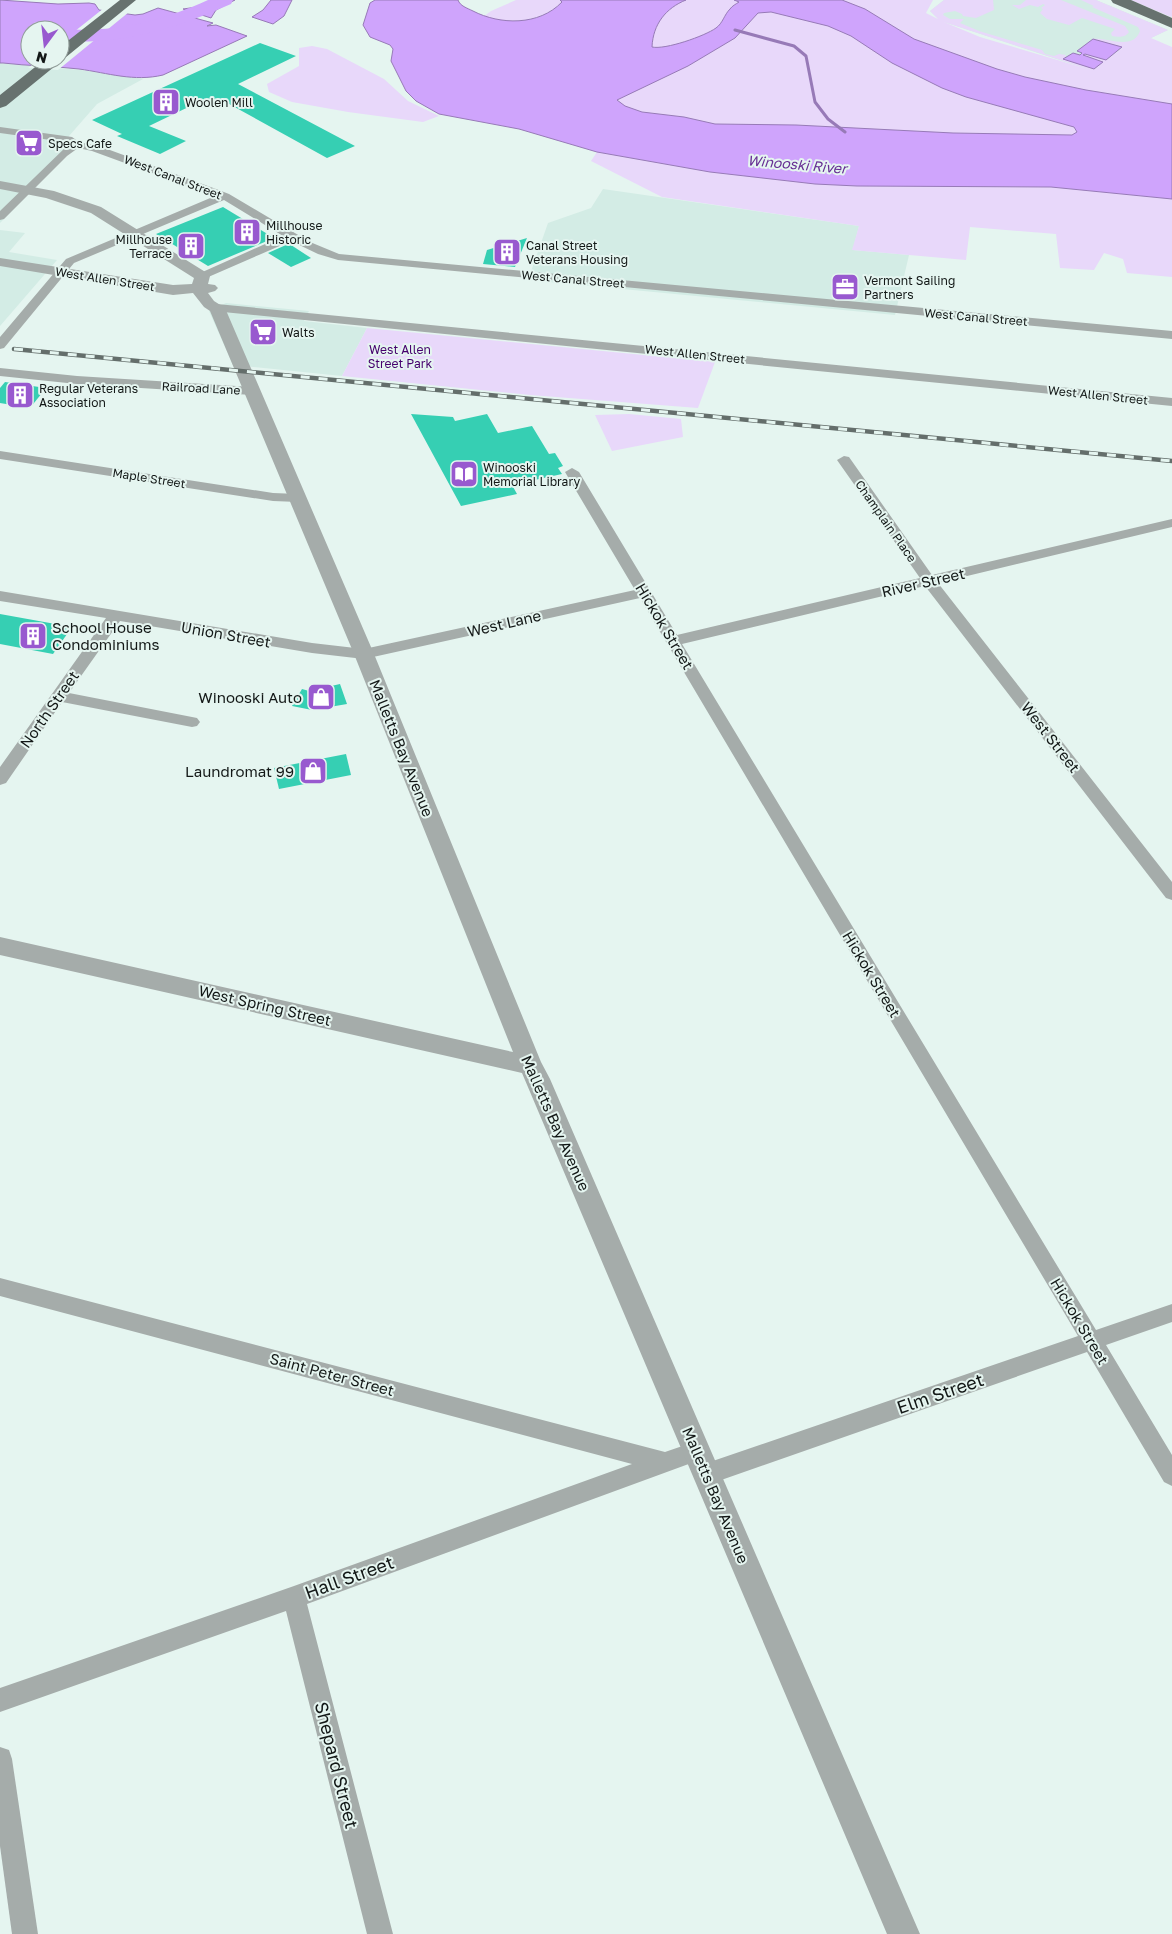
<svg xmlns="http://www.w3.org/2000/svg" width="1172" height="1934" font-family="'Golos Text',sans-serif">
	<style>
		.built { fill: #d3ece5 }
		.green { fill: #e8d8fa; fill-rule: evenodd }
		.water { fill: #cfa4fc; stroke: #977ab7; fill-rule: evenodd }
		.pier { fill: #e5f5f0 }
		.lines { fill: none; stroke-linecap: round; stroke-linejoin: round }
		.stream { stroke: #977ab7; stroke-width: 3 }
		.river { fill: #cfa4fc; fill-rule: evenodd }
		.building { fill: #36cfb3 }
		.minor { fill: #a5acaa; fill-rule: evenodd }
		.tertiary { fill: #a5acaa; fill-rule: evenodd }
		.primary { fill: #67726f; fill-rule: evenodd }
		.rail-casing { stroke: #646e6b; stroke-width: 4.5 }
		.rail { stroke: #e5f5f0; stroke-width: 3; stroke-dasharray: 9; stroke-linecap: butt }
		.labels { text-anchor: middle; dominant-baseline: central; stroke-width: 4; stroke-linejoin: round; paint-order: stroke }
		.far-poi-label { font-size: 12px; fill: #131817; stroke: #e5f5f0; text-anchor: start }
		.far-street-label { font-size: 12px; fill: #131817; stroke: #e5f5f0 }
		.far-park-label { font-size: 12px; fill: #45006d; stroke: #e5f5f0 }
		.far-water-label { font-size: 14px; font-style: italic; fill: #672f94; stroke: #e5f5f0 }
		.street-label { font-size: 15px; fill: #131817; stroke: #e5f5f0 }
		.poi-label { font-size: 15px; fill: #131817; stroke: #e5f5f0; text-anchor: end }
		.near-street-label { font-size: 18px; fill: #131817; stroke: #e5f5f0 }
	</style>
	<rect width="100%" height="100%" fill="#e5f5f0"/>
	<g class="built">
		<path d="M944 0H1096L1168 30 1136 45 1096 72 941 21 930 11Z"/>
		<path d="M0 63 81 70 143 79 97 104 69 136 74 148 0 223Z"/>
		<path d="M603 189 859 226 853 250 909 255 895 315 528 280 548 223 591 208Z"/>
		<path d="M0 230 25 233 9 252 57 260 0 326Z"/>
		<path d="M226 303 309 311 304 321 367 328 342 376 233 365 209 311Z"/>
	</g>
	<g class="green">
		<path d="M516 0H560L562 2C542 22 509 25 483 17L491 11Z"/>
		<path d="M686 0H734L740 2C736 5 731 8 728 12 723 17 722 24 716 28 705 36 666 50 652 47 653 24 666 8 686 0Z"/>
		<path d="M842 0H933L926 13 938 19 930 11 944 0H993L994 10 976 18 963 16 962 14 955 11 944 13 943 15 950 19H964L960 23 979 31 1042 50 1045 54 1054 56 1059 54 1066 55 1064 59 1094 69 1103 62 1082 55 1085 54 1106 60 1122 48 1093 39C1107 37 1133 51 1140 31L1138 27 1092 7 1094 6 1081 0H1096L1168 30 1151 38 1172 47V104L1086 90 1025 77 997 69 914 39 865 9ZM944 22 1088 69 980 37Z"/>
		<path d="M1026 0H1061L1125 26 1129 32C1125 38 1118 37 1112 36L1111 33 1115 29 1082 18 1069 25 1047 19 1040 13 1043 9 1041 8 1045 5 1043 4 1038 7 1030 5 1019 9 1012 5H1020Z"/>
		<path d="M1131 0H1172V16L1171 17Z"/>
		<path d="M771 12 828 25 851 36 942 88 966 97 1074 127 1077 132 1072 135 953 133 796 125 715 124 684 117 642 112 624 106 616 99 688 66 735 38 758 13Z"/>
		<path d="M312 46 327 49 384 79 408 101 439 116 423 122 348 112 292 102 269 92 267 84 299 66V48Z"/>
		<path d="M597 152 710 172 815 184 857 186 1051 187 1172 199V277L1127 273 1123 259 1104 253 1094 270 1060 268 1056 234 970 227 966 260 852 250 859 226 662 197 591 161Z"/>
		<path d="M367 328 715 362 698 408 530 395 342 376Z"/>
		<path d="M629 414 681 419 683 437 612 451 595 415Z"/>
	</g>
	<g class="water">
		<path d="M0 0 58 4 89 3 95 4 99 10 135 15 143 14 158 8 213 23 207 26 216 25 247 36 163 75C134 82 108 73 79 69 54 66 28 66 3 63H0ZM30 30H60V60H30Z"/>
		<path d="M216 0H235L216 10 211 18 183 9 204 6Z"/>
		<path d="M271 0H292L284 16 273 24 252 17 263 10Z"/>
		<path d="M375 0H458C460 6 467 8 473 11 500 25 539 26 562 2L560 0H686C666 8 653 24 652 47 665 50 705 36 716 28 723 23 724 15 730 9 732 6 736 4 739 2L734 0H842L865 9 914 39 997 69 1025 77 1086 90 1172 104V199L1051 187 857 186 815 184 710 172 597 152 519 129 439 114 416 101 406 91 391 61 393 49 390 45 370 37 363 25 370 3ZM771 12 828 26 851 36 892 63 942 88 966 97 1074 127 1077 132 1072 135 953 133 796 125 715 124 684 117 642 112 625 106 617 100 688 66 735 38 758 13Z"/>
		<path d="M1093 39 1122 47 1106 60 1085 54 1083 55 1103 62 1094 69 1063 59 1073 53 1080 55 1082 53 1077 51Z"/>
	</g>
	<path class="pier" d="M104 8 129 12 58 70 28 68 39 60H60V43Z"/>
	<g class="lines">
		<path class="stream" d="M735 30 794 46 806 56 815 102 828 119 845 132"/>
		<path class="river" d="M208 0H233L231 4C175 29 121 45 60 41V30H57L60 29C113 33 160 22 208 0Z"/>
	</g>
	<g class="building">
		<path d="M260 43 296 56 238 84 355 146 327 158 220 99 209 103 203 100 149 126 186 141 160 154 117 136 122 134 92 120Z"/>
		<path d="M223 207 274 238 208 266 156 234Z"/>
		<path d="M527 238 515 267 483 264 487 250Z"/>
		<path d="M286 245H291L311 258 291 267 268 253Z"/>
		<path d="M5 382 46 388 30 408 0 403V388Z"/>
		<path d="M411 414 453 417 455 421 487 414 498 433 532 426 549 454 555 453 563 466 558 468 562 474 512 485 517 494 461 506Z"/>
		<path d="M0 614 72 627 53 654 0 644Z"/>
		<path d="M340 684 347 704 312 710 292 706 302 689 309 691Z"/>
		<path d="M346 754 351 775 279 789 274 768Z"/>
	</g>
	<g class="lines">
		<g class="minor">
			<path d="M0 127 72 137 79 142 99 146 216 189 229 194 310 242 339 254 1172 331V339L338 260 318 254 291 241 206 278H198L196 276 198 274 283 236 224 200 74 263 4 348 0 349V337L66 259 215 196 92 151 78 148 67 156 4 219 0 220V211L69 144 65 142 0 133Z"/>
			<path d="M217 304 1172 398V406L213 311 211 308 213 305Z"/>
			<path d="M0 368 77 376 252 387 258 391 252 395 77 384 0 376Z"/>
			<path d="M0 451 273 493 298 494 305 498 298 502 273 501 0 459Z"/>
			<path d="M844 456 849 457 932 575 1172 519V527L938 583 1172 882V900L1166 898 925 586 682 644 1096 1330 1172 1304V1322L1106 1345 1172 1455V1486L1164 1482 1087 1352 707 1485 699 1481 696 1474 699 1467 707 1463 1078 1336 640 598 364 659 312 653 120 621 69 693 192 717 197 718 200 722 197 726 192 727 62 702 6 783 0 785V767L106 618 0 601V591L312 643 364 649 635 590 565 472 572 468 579 472 677 635 920 578 837 460Z"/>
			<path d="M0 1278 665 1452 697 1441 705 1444 708 1451 705 1458 307 1604 393 1934H367L286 1611 0 1712V1688L294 1586 632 1464 0 1296Z"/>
			<path d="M0 1747 9 1750 12 1759 38 1934H12L0 1846Z"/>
		</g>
		<path class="tertiary" d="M0 181 54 191 101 207 207 273 210 276 208 284 215 285 218 288 215 291 208 293 214 301 225 308 374 654 541 1062 550 1079 920 1934H887L522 1073 0 955V937L513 1052 354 654 210 311 204 307 193 293 173 295 0 266V258L173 285 192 284 194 278 91 213 46 198 0 189Z"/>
		<g class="primary">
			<path d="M120 0H136L6 106 0 108V95L44 60H60V47Z"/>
			<path d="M1111 0H1131L1172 18V28L1113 3Z"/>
		</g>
		<defs>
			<path id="rail" d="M14 349 1172 461"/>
		</defs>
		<use href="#rail" class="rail-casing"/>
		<use href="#rail" class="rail"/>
	</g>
	<defs>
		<symbol id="building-square" viewBox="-11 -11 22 22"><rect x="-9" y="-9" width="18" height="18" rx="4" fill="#9859cf" stroke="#e5f5f0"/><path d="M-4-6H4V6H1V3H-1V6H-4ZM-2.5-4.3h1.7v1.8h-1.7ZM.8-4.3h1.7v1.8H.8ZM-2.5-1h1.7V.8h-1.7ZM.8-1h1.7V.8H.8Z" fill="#fff"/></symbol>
		<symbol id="supermarket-square" viewBox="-11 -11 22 22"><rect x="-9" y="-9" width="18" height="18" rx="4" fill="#9859cf" stroke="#e5f5f0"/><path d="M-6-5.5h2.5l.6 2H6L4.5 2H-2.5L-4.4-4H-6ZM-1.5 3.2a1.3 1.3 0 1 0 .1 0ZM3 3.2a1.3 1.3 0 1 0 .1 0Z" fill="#fff"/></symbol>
		<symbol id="office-square" viewBox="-11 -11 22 22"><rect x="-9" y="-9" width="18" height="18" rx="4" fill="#9859cf" stroke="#e5f5f0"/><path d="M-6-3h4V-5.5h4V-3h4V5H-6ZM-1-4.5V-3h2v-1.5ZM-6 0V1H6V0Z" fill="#fff"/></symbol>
		<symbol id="library-square" viewBox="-11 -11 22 22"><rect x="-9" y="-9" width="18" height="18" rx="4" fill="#9859cf" stroke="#e5f5f0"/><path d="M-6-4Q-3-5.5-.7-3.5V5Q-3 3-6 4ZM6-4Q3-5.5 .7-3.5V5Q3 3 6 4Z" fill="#fff"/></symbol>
		<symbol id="shop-square" viewBox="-11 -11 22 22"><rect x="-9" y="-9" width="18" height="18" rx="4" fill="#9859cf" stroke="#e5f5f0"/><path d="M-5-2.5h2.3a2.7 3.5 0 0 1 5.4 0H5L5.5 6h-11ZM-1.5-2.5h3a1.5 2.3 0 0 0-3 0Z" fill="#fff"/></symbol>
	</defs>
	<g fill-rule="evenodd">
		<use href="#building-square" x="150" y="86" width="32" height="32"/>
		<use href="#supermarket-square" x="13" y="127" width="32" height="32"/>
		<use href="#building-square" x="231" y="216" width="32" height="32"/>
		<use href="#building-square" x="175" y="230" width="32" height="32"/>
		<use href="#building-square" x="491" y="236" width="32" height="32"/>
		<use href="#office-square" x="829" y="271" width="32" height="32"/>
		<use href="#supermarket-square" x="247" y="316" width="32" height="32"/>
		<use href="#building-square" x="4" y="379" width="32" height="32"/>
		<use href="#library-square" x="448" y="458" width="32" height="32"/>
		<use href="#building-square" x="17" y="620" width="32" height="32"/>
		<use href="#shop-square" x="305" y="681" width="32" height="32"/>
		<use href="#shop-square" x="297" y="755" width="32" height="32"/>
	</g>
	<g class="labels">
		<g class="far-poi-label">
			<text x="185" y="102">Woolen Mill</text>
			<text x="48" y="143">Specs Cafe</text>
			<text x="266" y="225">Millhouse<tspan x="266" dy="14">Historic</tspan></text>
			<text x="172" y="239" text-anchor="end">Millhouse<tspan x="172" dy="14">Terrace</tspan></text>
			<text x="526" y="245">Canal Street<tspan x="526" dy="14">Veterans Housing</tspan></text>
			<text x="864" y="280">Vermont Sailing<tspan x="864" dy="14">Partners</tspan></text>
			<text x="282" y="332">Walts</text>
			<text x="39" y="388">Regular Veterans<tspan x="39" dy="14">Association</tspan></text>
			<text x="483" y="467">Winooski<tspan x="483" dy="14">Memorial Library</tspan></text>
		</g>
		<g class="far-street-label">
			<text transform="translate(173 177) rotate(21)">West Canal Street</text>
			<text transform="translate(105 279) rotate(9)">West Allen Street</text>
			<text transform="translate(573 279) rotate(5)">West Canal Street</text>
			<text transform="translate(976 317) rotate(5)">West Canal Street</text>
			<text transform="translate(695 354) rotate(6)">West Allen Street</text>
			<text transform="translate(201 388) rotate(3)">Railroad Lane</text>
			<text transform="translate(1098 395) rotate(6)">West Allen Street</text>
			<text transform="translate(149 478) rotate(9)">Maple Street</text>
			<text transform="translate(886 521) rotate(55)">Champlain Place</text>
		</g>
		<g class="far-park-label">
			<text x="400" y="349">West Allen<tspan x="400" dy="14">Street Park</tspan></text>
		</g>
		<g class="far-water-label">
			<text transform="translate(797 164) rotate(5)">Winooski River</text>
		</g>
		<g class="street-label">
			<text transform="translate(923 582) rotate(-13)">River Street</text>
			<text transform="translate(504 623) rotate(-13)">West Lane</text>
			<text transform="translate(665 626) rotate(59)">Hickok Street</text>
			<text transform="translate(226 634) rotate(10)">Union Street</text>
			<text transform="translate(49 709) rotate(-55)">North Street</text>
			<text transform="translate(1051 737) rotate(52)">West Street</text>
			<text transform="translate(402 748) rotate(68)">Malletts Bay Avenue</text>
			<text transform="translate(872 974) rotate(59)">Hickok Street</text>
			<text transform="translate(265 1005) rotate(13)">West Spring Street</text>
			<text transform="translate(556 1123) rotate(66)">Malletts Bay Avenue</text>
			<text transform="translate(1080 1321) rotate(59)">Hickok Street</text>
			<text transform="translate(332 1374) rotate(15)">Saint Peter Street</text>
			<text transform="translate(716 1495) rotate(67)">Malletts Bay Avenue</text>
		</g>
		<g class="poi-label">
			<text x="52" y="627" text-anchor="start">School House<tspan x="52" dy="17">Condominiums</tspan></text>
			<text x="302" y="697">Winooski Auto</text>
			<text x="294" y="771">Laundromat 99</text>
		</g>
		<g class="near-street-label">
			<text transform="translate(940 1393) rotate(-19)">Elm Street</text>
			<text transform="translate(349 1577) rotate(-20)">Hall Street</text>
			<text transform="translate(337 1765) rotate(76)">Shepard Street</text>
		</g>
	</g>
	<g transform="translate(45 45) rotate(195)"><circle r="24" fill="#e5f5f0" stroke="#919d99"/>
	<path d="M0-4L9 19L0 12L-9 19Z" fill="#9859cf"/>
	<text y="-8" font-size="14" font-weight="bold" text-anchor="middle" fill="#131817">N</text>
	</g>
</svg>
